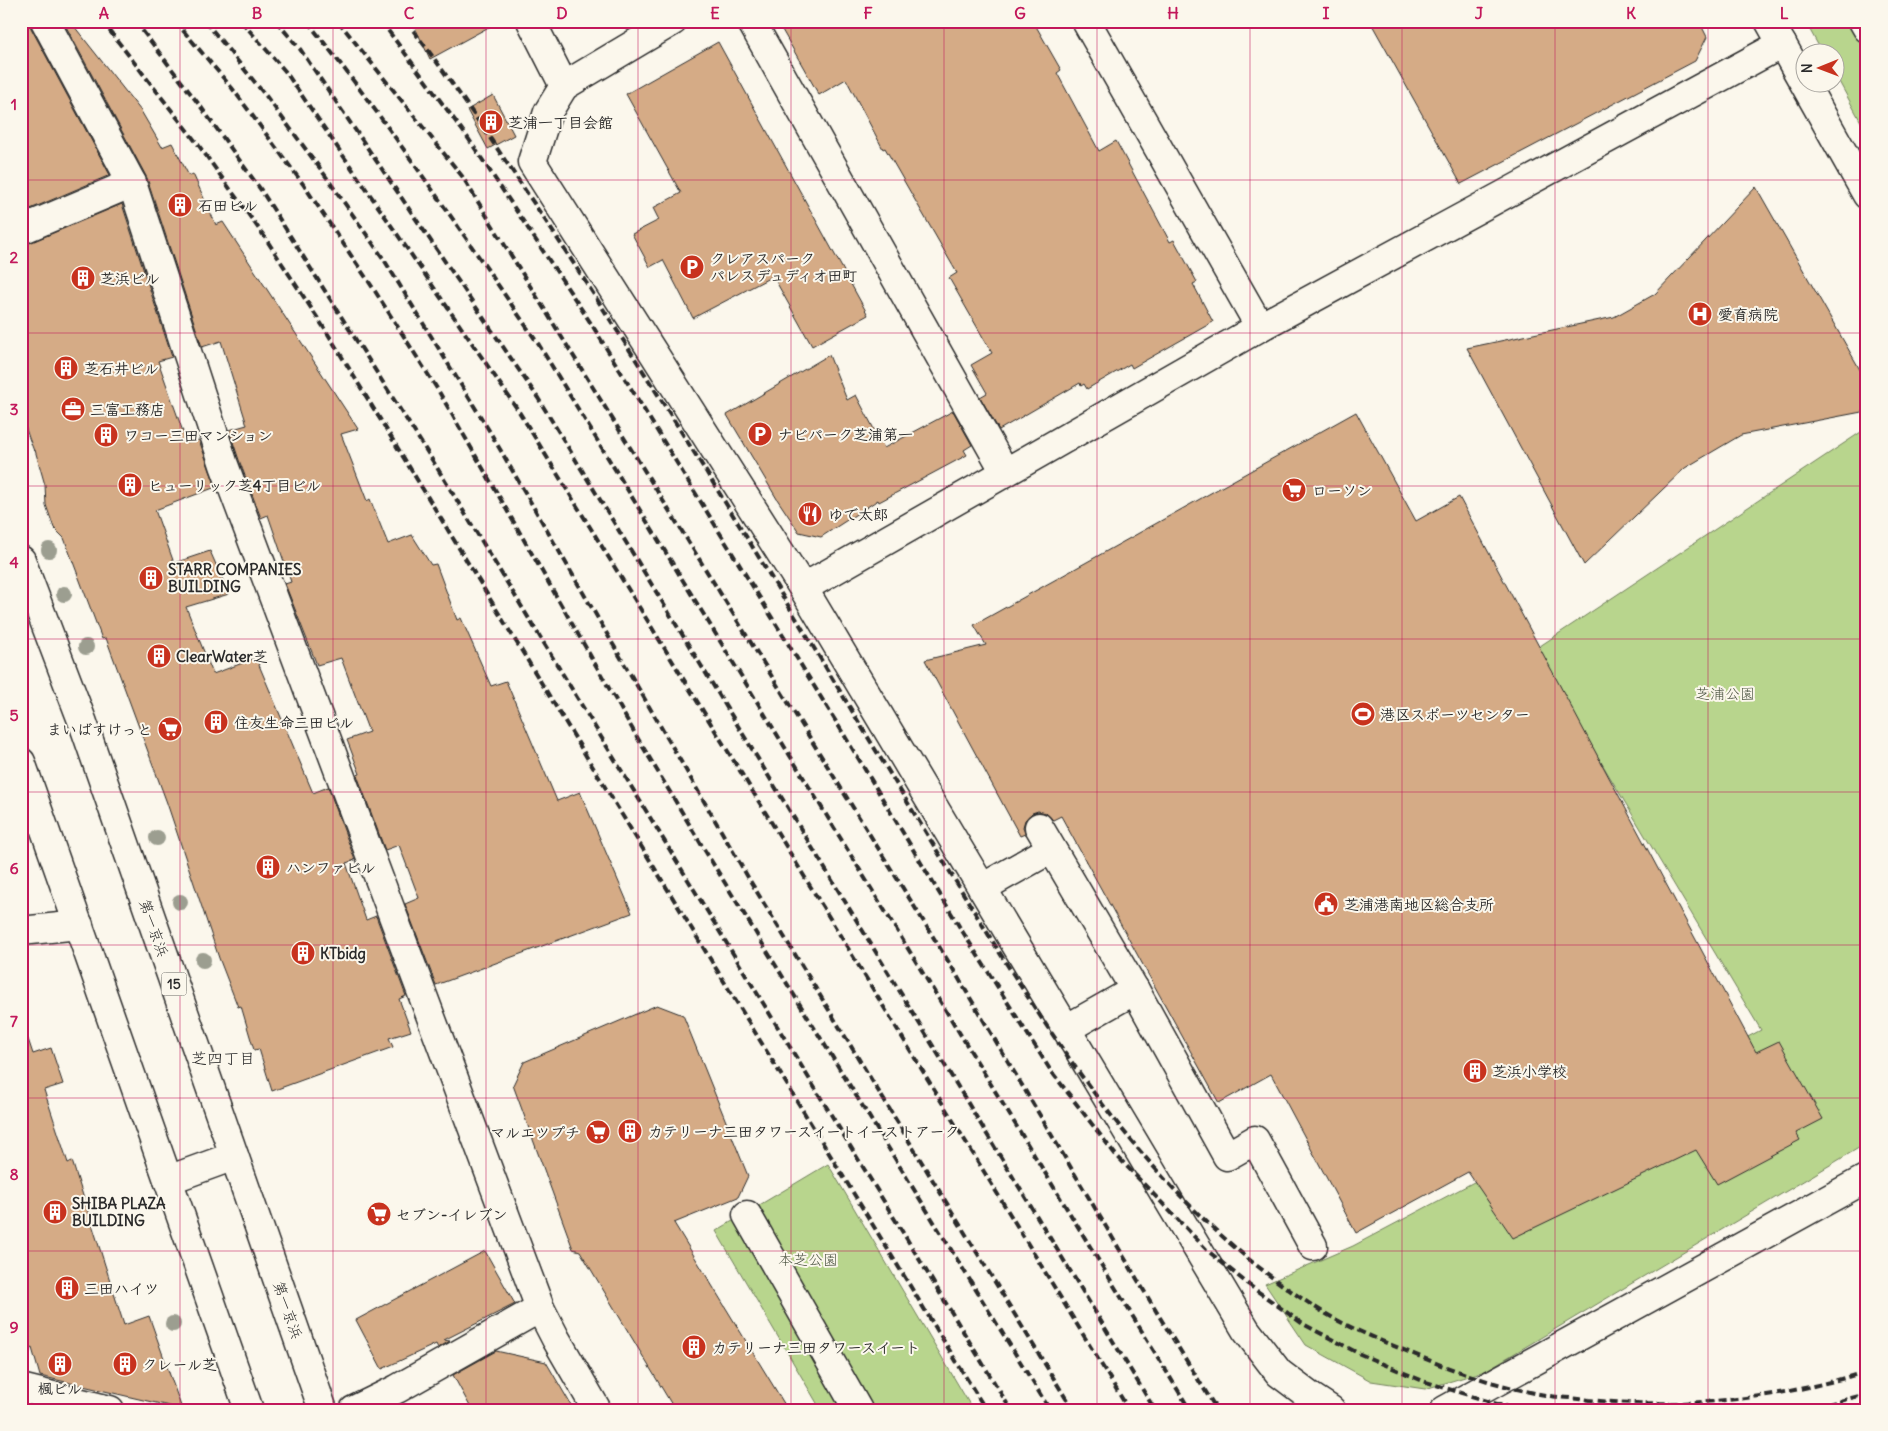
<svg xmlns="http://www.w3.org/2000/svg" width="1888" height="1431" font-family="Delius,'Klee One',sans-serif">
	<style>
		.green { fill: #b8d58d; stroke: #72805c }
		.building { fill: #d5ab86; stroke: #2b2b2b }
		.lines { fill: none; stroke-linecap: round; stroke-linejoin: round }
		.minor-casing { stroke: #2b2b2b; stroke-width: 31 }
		.highway-casing { stroke: #2b2b2b; stroke-width: 31 }
		.minor { stroke: #fbf7ec; stroke-width: 28 }
		.highway { stroke: #fbf7ec; stroke-width: 28 }
		.rail { stroke: #2b2b2b; stroke-width: 4; stroke-dasharray: 8 4; stroke-linecap: butt }
		.tree { fill: #9c9e90 }
		.grid { fill: none; stroke: #c2185b; stroke-width: 1; stroke-opacity: 0.55 }
		.labels { text-anchor: middle; dominant-baseline: central; stroke-width: 4; stroke-linejoin: round; paint-order: stroke }
		.shield { fill: #fbf7ec; stroke: #696865; stroke-width: 1 }
		.shield-label { font-size: 14px; font-weight: bold; fill: #2b2b2b }
		.poi-label { font-size: 15px; font-weight: bold; fill: #2b2b2b; stroke: #fbf7ec; text-anchor: start }
		.park-label { font-size: 15px; fill: #4e5644; stroke: #fbf7ec }
		.street-label { font-size: 15px; fill: #2b2b2b; stroke: #fbf7ec }
		.neighbourhood-label { font-size: 16px; fill: #2b2b2b; stroke: #fbf7ec }
		.neatline { fill: none; stroke: #c2185b; stroke-width: 2 }
		.grid-label { font-size: 16px; text-anchor: middle; font-weight: bold; fill: #c2185b }
	</style>
	<rect width="100%" height="100%" fill="#fbf7ec"/>
	<filter id="ink" filterUnits="userSpaceOnUse"><feTurbulence type="fractalNoise" baseFrequency=".02" numOctaves="2"/><feDisplacementMap in="SourceGraphic" scale="10" xChannelSelector="R" yChannelSelector="G"/><feConvolveMatrix kernelMatrix="1 2 1 2 8 2 1 2 1" color-interpolation-filters="sRGB"/></filter>
	<g filter="url(#ink)">
		<g class="green">
			<path d="M1805 21H1867V133L1836 76V52H1822Z"/>
			<path d="M1867 428V1143L1485 1371 1425 1389 1371 1381 1306 1345 1265 1284 1353 1246 1761 1030 1534 650Z"/>
			<path d="M828 1164 973 1410H821L716 1231Z"/>
		</g>
		<g class="building">
			<path d="M21 21H29L31 28 110 175 21 213Z"/>
			<path d="M63 21H70L141 111 162 147 172 143 189 176 193 174 216 225 223 222 358 429 341 434 367 501 370 499 388 544 412 535 431 565 436 564 457 620 461 618 491 686 506 681 557 801 580 792 632 913 436 985 405 904 419 898 399 845 385 850 357 775 360 774 347 740 369 732 341 658 317 665 285 584 291 582 268 515 261 518 239 460 229 430 247 425 221 341 202 347 147 178Z"/>
			<path d="M412 21H500L430 59Z"/>
			<path d="M777 21H1033L1061 70 1057 73 1099 151 1116 141 1170 242 1174 240 1197 282 1193 284 1213 322 1132 368 1130 364 1087 389 1084 384 1081 386 1080 383 999 430 980 397 987 393 971 365 992 353 949 278 957 273 885 148 883 149 846 79 819 95Z"/>
			<path d="M1370 21H1699L1707 37 1695 61 1461 184Z"/>
			<path d="M718 42 868 315 812 346 773 276 693 318 663 260 650 267 632 234 659 220 653 208 681 193 626 94Z"/>
			<path d="M493 95 514 135 488 149 467 110Z"/>
			<path d="M1756 187 1867 382V411L1741 435 1685 468 1584 565 1467 348 1614 317 1655 294Z"/>
			<path d="M122 204 172 357 158 361 187 443 199 440 216 487 155 510 174 563 210 551 229 594 186 607 213 674 256 658 313 793 328 787 355 860 346 863 366 920 376 916 406 996 399 999 411 1031 389 1038 393 1047 272 1091 259 1049 254 1050 241 1006 238 1007 219 958 167 803 106 638 102 639 64 538 54 528 46 505 45 485 35 450 34 451 29 438 21 414V245L27 244Z"/>
			<path d="M829 355 847 400 856 395 884 448 953 411 972 445 964 450 967 455 879 502 878 500 821 537 799 532 777 499 727 415Z"/>
			<path d="M1356 412 1416 521 1459 497 1756 1052 1779 1041 1823 1119 1796 1133 1800 1140 1717 1184 1696 1150 1513 1238 1468 1172 1356 1233 1271 1074 1219 1103 1061 816 1053 820 1046 813 1038 811 1032 813 1025 820 1023 827 1025 834 1020 836 925 660 986 645 974 625Z"/>
			<path d="M657 1005 683 1015 748 1176 738 1197 674 1223 788 1410H675L580 1251 573 1249 513 1085 524 1062Z"/>
			<path d="M28 1039 33 1054 51 1048 63 1084 44 1090 68 1163 72 1161 124 1325 149 1316 182 1409 40 1376 32 1348 30 1349 21 1323V1040Z"/>
			<path d="M485 1251 515 1304 444 1340 450 1341 438 1348 436 1344 382 1369 356 1320Z"/>
			<path d="M496 1351 546 1362 574 1410H472L453 1375Z"/>
		</g>
		<g class="lines">
			<defs>
				<g id="minor">
					<path d="M45 21 132 183 224 465 540 1308 556 1339 597 1410"/>
					<path d="M531 21 564 86 548 112 532 162 803 588 1246 1330 1279 1373 1311 1397 1331 1410"/>
					<path d="M751 21 1005 472"/>
					<path d="M1086 21 1260 327"/>
					<path d="M1769 21 1867 195"/>
					<path d="M1863 21 1867 28"/>
					<path d="M564 86 673 21"/>
					<path d="M21 230 132 183"/>
					<path d="M803 588 1260 327 1782 44"/>
					<path d="M1039 827 1135 990 1066 1029"/>
					<path d="M982 888 1051 849"/>
					<path d="M21 931 79 925"/>
					<path d="M1135 990 1227 1156 1255 1140 1313 1246"/>
					<path d="M747 1215 858 1410"/>
					<path d="M21 1388 110 1410"/>
					<path d="M354 1410 397 1389 540 1308"/>
					<path d="M1445 1410 1867 1178"/>
				</g>
				<g id="highway">
					<path d="M21 560 83 723 323 1410"/>
					<path d="M21 762 249 1410"/>
					<path d="M168 1180 234 1156"/>
				</g>
			</defs>
			<use href="#minor" class="minor-casing"/>
			<use href="#highway" class="highway-casing"/>
			<use href="#minor" class="minor"/>
			<use href="#highway" class="highway"/>
			<g class="rail">
				<path d="M102 21 197 143 264 236 328 334 986 1410"/>
				<path d="M135 21 201 107 261 190 436 466 1011 1410"/>
				<path d="M175 21 232 88 303 184 373 288 438 390 637 737 704 849 1050 1410"/>
				<path d="M205 21 266 96 322 171 383 258 490 432 749 879 1073 1410"/>
				<path d="M241 21 285 71 518 410 756 797 1129 1410"/>
				<path d="M276 21 300 49 538 398 1155 1410"/>
				<path d="M307 21C390 125 464 235 539 345L1190 1410"/>
				<path d="M338 21 462 176 953 969 1159 1316 1217 1410"/>
				<path d="M381 21 468 138 592 325 846 738 959 926 1051 1071 1115 1154 1208 1251 1249 1285 1303 1324 1360 1354 1423 1381 1497 1404 1529 1410"/>
				<path d="M406 21C459 90 507 163 555 235 644 370 730 509 814 648 864 731 915 815 966 898 1061 1054 1163 1214 1323 1312 1351 1329 1382 1341 1411 1353 1454 1371 1500 1387 1545 1395 1560 1398 1574 1398 1589 1400 1679 1409 1780 1400 1867 1371"/>
				<path d="M1804 1410 1867 1394"/>
			</g>
		</g>
		<g class="tree">
			<circle cx="49" cy="550" r="8"/>
			<circle cx="64" cy="594" r="8"/>
			<circle cx="86" cy="647" r="8"/>
			<circle cx="157" cy="838" r="8"/>
			<circle cx="180" cy="902" r="8"/>
			<circle cx="203" cy="960" r="8"/>
			<circle cx="173" cy="1324" r="8"/>
		</g>
	</g>
	<path class="grid" d="M180 21V1410M333 21V1410M486 21V1410M638 21V1410M791 21V1410M944 21V1410M1097 21V1410M1250 21V1410M1402 21V1410M1555 21V1410M1708 21V1410M21 180H1867M21 333H1867M21 486H1867M21 639H1867M21 792H1867M21 945H1867M21 1098H1867M21 1251H1867"/>
	<defs>
		<symbol id="building-disc" viewBox="-11 -11 22 22"><circle r="9.5" fill="#c8321e" stroke="#fbf7ec"/><path d="M-4-6H4V6H1V3H-1V6H-4ZM-2.5-4.3h1.7v1.8h-1.7ZM.8-4.3h1.7v1.8H.8ZM-2.5-1h1.7V.8h-1.7ZM.8-1h1.7V.8H.8Z" fill="#fff"/></symbol>
		<symbol id="parking-disc" viewBox="-11 -11 22 22"><circle r="9.5" fill="#c8321e" stroke="#fbf7ec"/><path d="M-3.5-5.5H1a3.5 3.5 0 0 1 0 7H-1V5.5H-3.5ZM-1-3.4V-.6H.8a1.4 1.4 0 0 0 0-2.8Z" fill="#fff"/></symbol>
		<symbol id="hospital-disc" viewBox="-11 -11 22 22"><circle r="9.5" fill="#c8321e" stroke="#fbf7ec"/><path d="M-5-5h3v3.5h4V-5h3V5h-3V1.5h-4V5h-3Z" fill="#fff"/></symbol>
		<symbol id="office-disc" viewBox="-11 -11 22 22"><circle r="9.5" fill="#c8321e" stroke="#fbf7ec"/><path d="M-6-3h4V-5.5h4V-3h4V5H-6ZM-1-4.5V-3h2v-1.5ZM-6 0V1H6V0Z" fill="#fff"/></symbol>
		<symbol id="supermarket-disc" viewBox="-11 -11 22 22"><circle r="9.5" fill="#c8321e" stroke="#fbf7ec"/><path d="M-6-5.5h2.5l.6 2H6L4.5 2H-2.5L-4.4-4H-6ZM-1.5 3.2a1.3 1.3 0 1 0 .1 0ZM3 3.2a1.3 1.3 0 1 0 .1 0Z" fill="#fff"/></symbol>
		<symbol id="restaurant-disc" viewBox="-11 -11 22 22"><circle r="9.5" fill="#c8321e" stroke="#fbf7ec"/><path d="M-5-6h1v4h1v-4h1v4h1v-4h1v5L-1.5 .5V6h-2V.5L-5-1ZM5-6V6H3V1.5H1.5Q1.5-4 5-6Z" fill="#fff"/></symbol>
		<symbol id="stadium-disc" viewBox="-11 -11 22 22"><circle r="9.5" fill="#c8321e" stroke="#fbf7ec"/><path d="M0-5a6.5 5 0 1 0 0 10a6.5 5 0 1 0 0-10ZM-3.5-1.8h7v3.6h-7Z" fill="#fff"/></symbol>
		<symbol id="civic-disc" viewBox="-11 -11 22 22"><circle r="9.5" fill="#c8321e" stroke="#fbf7ec"/><path d="M-.6-6.5H3V-4.5H.6V-3L4-1V1h2V6H-6V1h2V-1L-.6-3ZM-1.2 2.5V6h2.4V2.5Z" fill="#fff"/></symbol>
	</defs>
	<g fill-rule="evenodd">
		<use href="#building-disc" x="477" y="108" width="28" height="28"/>
		<use href="#building-disc" x="166" y="191" width="28" height="28"/>
		<use href="#parking-disc" x="678" y="253" width="28" height="28"/>
		<use href="#building-disc" x="69" y="264" width="28" height="28"/>
		<use href="#hospital-disc" x="1686" y="300" width="28" height="28"/>
		<use href="#building-disc" x="52" y="354" width="28" height="28"/>
		<use href="#office-disc" x="59" y="395" width="28" height="28"/>
		<use href="#parking-disc" x="746" y="420" width="28" height="28"/>
		<use href="#building-disc" x="92" y="421" width="28" height="28"/>
		<use href="#building-disc" x="116" y="471" width="28" height="28"/>
		<use href="#supermarket-disc" x="1280" y="476" width="28" height="28"/>
		<use href="#restaurant-disc" x="796" y="500" width="28" height="28"/>
		<use href="#building-disc" x="137" y="564" width="28" height="28"/>
		<use href="#building-disc" x="145" y="642" width="28" height="28"/>
		<use href="#stadium-disc" x="1349" y="700" width="28" height="28"/>
		<use href="#building-disc" x="202" y="708" width="28" height="28"/>
		<use href="#supermarket-disc" x="156" y="715" width="28" height="28"/>
		<use href="#building-disc" x="254" y="853" width="28" height="28"/>
		<use href="#civic-disc" x="1312" y="890" width="28" height="28"/>
		<use href="#building-disc" x="289" y="939" width="28" height="28"/>
		<use href="#building-disc" x="1461" y="1057" width="28" height="28"/>
		<use href="#building-disc" x="616" y="1117" width="28" height="28"/>
		<use href="#supermarket-disc" x="584" y="1118" width="28" height="28"/>
		<use href="#building-disc" x="41" y="1198" width="28" height="28"/>
		<use href="#supermarket-disc" x="365" y="1200" width="28" height="28"/>
		<use href="#building-disc" x="53" y="1274" width="28" height="28"/>
		<use href="#building-disc" x="680" y="1333" width="28" height="28"/>
		<use href="#building-disc" x="46" y="1350" width="28" height="28"/>
		<use href="#building-disc" x="111" y="1350" width="28" height="28"/>
	</g>
	<g class="labels">
		<rect class="shield" x="161.5" y="972.5" width="25" height="23" rx="4"/>
		<g class="shield-label">
			<text x="174" y="984">15</text>
		</g>
		<g class="poi-label">
			<text x="508" y="122">芝浦一丁目会館</text>
			<text x="198" y="205">石田ビル</text>
			<text x="710" y="258">クレアスパーク<tspan x="710" dy="17">パレスデュディオ田町</tspan></text>
			<text x="100" y="278">芝浜ビル</text>
			<text x="1718" y="314">愛育病院</text>
			<text x="84" y="368">芝石井ビル</text>
			<text x="90" y="409">三富工務店</text>
			<text x="778" y="434">ナビパーク芝浦第一</text>
			<text x="124" y="435">ワコー三田マンション</text>
			<text x="148" y="485">ヒューリック芝4丁目ビル</text>
			<text x="1312" y="490">ローソン</text>
			<text x="828" y="514">ゆで太郎</text>
			<text x="168" y="569">STARR COMPANIES<tspan x="168" dy="17">BUILDING</tspan></text>
			<text x="176" y="656">ClearWater芝</text>
			<text x="1380" y="714">港区スポーツセンター</text>
			<text x="234" y="722">住友生命三田ビル</text>
			<text x="152" y="729" text-anchor="end">まいばすけっと</text>
			<text x="286" y="867">ハンファビル</text>
			<text x="1344" y="904">芝浦港南地区総合支所</text>
			<text x="320" y="953">KTbidg</text>
			<text x="1492" y="1071">芝浜小学校</text>
			<text x="648" y="1131">カテリーナ三田タワースイートイーストアーク</text>
			<text x="580" y="1132" text-anchor="end">マルエツプチ</text>
			<text x="72" y="1203">SHIBA PLAZA<tspan x="72" dy="17">BUILDING</tspan></text>
			<text x="396" y="1214">セブン-イレブン</text>
			<text x="84" y="1288">三田ハイツ</text>
			<text x="712" y="1347">カテリーナ三田タワースイート</text>
			<text x="142" y="1364">クレール芝</text>
			<text x="60" y="1388" text-anchor="middle">楓ビル</text>
		</g>
		<g class="park-label">
			<text x="1725" y="693">芝浦公園</text>
			<text x="808" y="1259">本芝公園</text>
		</g>
		<g class="street-label">
			<text transform="translate(154 928) rotate(71)">第一京浜</text>
			<text transform="translate(288 1310) rotate(71)">第一京浜</text>
		</g>
		<g class="neighbourhood-label">
			<text x="223" y="1058">芝四丁目</text>
		</g>
	</g>
	<rect width="1888" height="1431" fill="none" stroke="#fbf7ec" stroke-width="55"/>
	<g transform="translate(1820 68) rotate(269)"><circle r="24" fill="#fbf7ec" stroke="#a8a59f"/>
	<path d="M0-4L9 19L0 12L-9 19Z" fill="#c8321e"/>
	<text y="-8" font-size="14" font-weight="bold" text-anchor="middle" fill="#2b2b2b">N</text>
	</g>
	<rect x="28" y="28" width="1832" height="1376" class="neatline"/>
	<g class="grid-label">
		<text x="104" y="19">A</text>
		<text x="257" y="19">B</text>
		<text x="409" y="19">C</text>
		<text x="562" y="19">D</text>
		<text x="715" y="19">E</text>
		<text x="868" y="19">F</text>
		<text x="1020" y="19">G</text>
		<text x="1173" y="19">H</text>
		<text x="1326" y="19">I</text>
		<text x="1479" y="19">J</text>
		<text x="1631" y="19">K</text>
		<text x="1784" y="19">L</text>
		<text x="14" y="110">1</text>
		<text x="14" y="263">2</text>
		<text x="14" y="415">3</text>
		<text x="14" y="568">4</text>
		<text x="14" y="721">5</text>
		<text x="14" y="874">6</text>
		<text x="14" y="1027">7</text>
		<text x="14" y="1180">8</text>
		<text x="14" y="1333">9</text>
	</g>
</svg>
